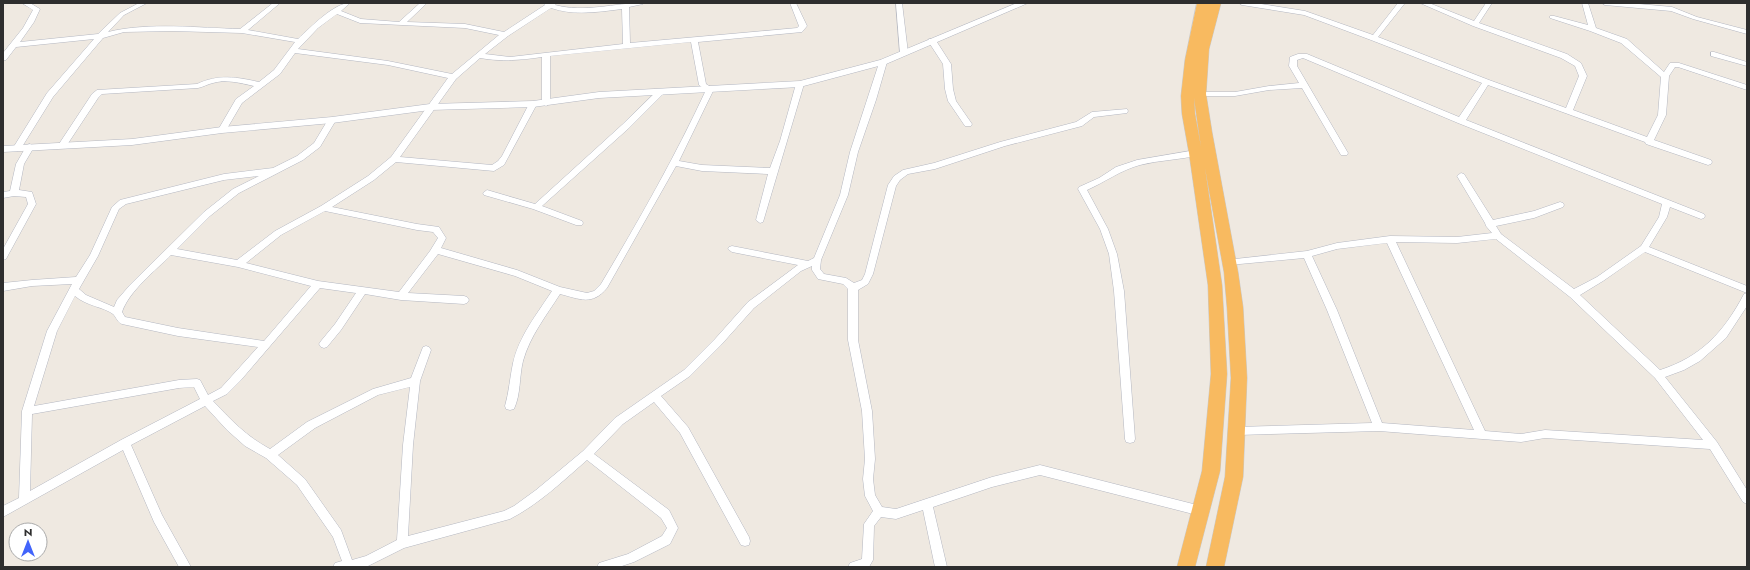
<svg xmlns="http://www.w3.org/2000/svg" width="1750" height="570" font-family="Jost,sans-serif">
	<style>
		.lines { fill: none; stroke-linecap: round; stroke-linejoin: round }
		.minor-casing { stroke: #b4b7c1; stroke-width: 1 }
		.tertiary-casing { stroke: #b4b7c1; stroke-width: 1 }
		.trunk-casing { stroke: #c9c9c9; stroke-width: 1 }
		.minor { fill: #fff; fill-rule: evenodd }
		.tertiary { fill: #fff; fill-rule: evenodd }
		.trunk { fill: #f8ba60; fill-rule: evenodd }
	</style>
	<rect width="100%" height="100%" fill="#efe9e1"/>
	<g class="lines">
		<defs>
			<g id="minor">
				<path d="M22 3H30L40 9 34 22 20 42 98 34 120 13 139 3H147L124 15 108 32C148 22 199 28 240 29L273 3H280L248 30 298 39C311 27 334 3 350 3L341 11 361 19 399 22 420 3H427L407 22 465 24 504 32 545 5 543 3H557L555 5C585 13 614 3 644 3L643 4 629 7 630 43 797 28 799 26 790 3H796L807 26 802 32 698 42 706 84 714 89 679 161 702 165 770 168 780 141 796 84 800 82H803L804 84 763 222 760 223 756 220 768 174 702 171 676 166 607 288C592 306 580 299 560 294 546 316 530 336 523 361 519 377 521 394 514 409L510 410 506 409 505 406C509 392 510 377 513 363 519 336 537 314 552 291L515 276 438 254 408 293 464 296 467 297 469 300 467 303 464 304 401 300 365 294 341 330 327 347 324 348 321 347 319 344 321 341 335 324 356 293 320 288 241 380 227 394 213 401C232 421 246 436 270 449L307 422 373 389 411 378 423 347 426 346 429 347 431 350 420 381 413 445 408 536 504 511 514 506 536 490 583 451 615 418 684 370 715 339 748 302 798 265 732 252 728 249 729 247 732 246 808 261 814 258 840 195 850 152 880 60H886L887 62 876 100 858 152 848 195 821 260 820 269 824 274 846 278 854 283 862 280 865 274 888 185 894 176 903 170 934 163 1000 142 1076 122 1092 112 1127 109 1128 111 1127 113 1094 117 1082 126 1005 146 935 169 908 174 900 180 896 186 873 274 868 284 858 290V340L872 411 875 459 873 479 875 495 882 507 896 509 992 477 1040 465 1201 506 1205 508 1206 511 1205 514 1201 516 1040 475 992 487 933 507 947 567H935L923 510 896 519 881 517 874 526 873 560 869 567H848L850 563 862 559 864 524 873 511 865 496 863 479 865 459 862 411 848 340V289L843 284 818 279 812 270V266L801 271 754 308 721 345 690 376 661 396 688 427 749 537 750 541 749 545 745 546 741 545 680 433 654 402 623 424 594 454 669 510 678 528 670 544 634 562 619 567H597L599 563 628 554 662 536 667 528 661 518 587 460C563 481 539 504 510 519L404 548 368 566 333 567 335 563 342 561 333 537 297 485 266 458 245 446 227 430 205 406 131 445 162 515 191 567H179L154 522 123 450 3 517V506L19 498 22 411 47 331 72 284 32 286 3 291V283L32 280 76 277 90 255 112 207 120 200 224 174 273 168 297 156 314 143 329 118H335L336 120 320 147 303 160 239 193 210 216 177 249 237 260 275 231 321 206 368 176 391 157 448 78 388 65 295 53 280 74 242 103 225 132H219L218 130 236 99 254 86C240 83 226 79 213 83 208 84 203 87 198 88L102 94 98 98 65 148H59L58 146 59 144 92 94 97 90 197 84C218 74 237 77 259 82L274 70 295 42 242 33 172 31 124 32 103 38 53 97 20 150 17 151 13 148 47 93 94 39 16 47 6 60H3V53L23 28 33 10ZM551 8C574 16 598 12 622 9L623 44 510 57 485 54 508 36ZM337 14 360 23 465 28 499 35 452 74 388 61 298 49 318 28ZM691 42 699 85 706 90C675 157 639 220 601 284L594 291 587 293 560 287 517 270 441 248 446 238 439 227 417 224 332 207 374 180 396 162 494 171 504 165 537 104 536 102H530L502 156 498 161 492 165 400 157 456 79 480 58C502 62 521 60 542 57V103L546 106 550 103V56ZM259 176 233 189 204 212 130 285 117 300 114 307 86 295 79 289 98 256 119 209 126 204 224 180ZM325 211 417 230 433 232 438 238 430 251 399 292 318 281 246 263 281 235ZM171 255 238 267 311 286 264 341 178 328 125 317 122 312C129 291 156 270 171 255ZM75 296C86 306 104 307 113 314 117 318 117 322 122 324L178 336 258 347 221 388 208 395 200 380 197 379 179 380 34 406 57 331ZM194 387 200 399 121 440 30 491 32 414 179 388ZM410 387 403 445 397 540 366 556 352 560 341 530 305 479 278 455 315 428 378 395Z"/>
				<path d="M896 3H902L908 53 904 55 900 53Z"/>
				<path d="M1239 3H1255L1305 11 1373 35 1398 3H1405L1378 37 1489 80 1566 108 1579 76 1575 66 1561 58 1473 26 1420 3H1429L1474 21 1486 3H1492L1479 23 1567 54 1581 63 1587 76 1573 110 1647 137 1658 115 1661 77 1621 43 1590 31 1550 18V16H1554L1588 25 1582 3H1588L1596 28 1627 39 1664 72 1670 63H1679L1747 85V90L1678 67H1675L1669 76 1666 115 1654 140 1711 160 1712 162 1711 164 1708 165 1646 144 1645 142 1488 85 1466 120 1704 214 1705 216 1704 218 1701 219 1670 207 1667 217 1649 247 1747 286V306L1726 338 1700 361 1684 370 1665 377 1717 442 1747 490V504L1743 502 1710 449 1545 438 1521 442 1379 431 1237 435 1233 434 1232 431 1233 428 1237 427 1372 423 1327 310 1304 258 1229 265 1226 264 1225 262 1226 260 1307 251 1337 243 1390 236 1457 237 1492 233 1486 226 1485 223 1457 176 1461 173 1464 174 1493 220 1534 211 1560 202 1563 203 1564 205 1563 207 1534 218 1496 226 1501 234 1574 289 1597 277 1641 246 1659 217 1662 204 1458 123 1303 58 1297 60V66L1348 153 1347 155H1341L1302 88 1269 90 1235 96H1197L1196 94 1200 92H1235L1269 86 1299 83 1289 66 1290 57 1298 54H1307L1459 117 1482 83 1371 40 1304 15 1242 5ZM1496 239 1570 297 1655 378 1703 440 1545 430 1521 434 1485 431 1396 242 1457 243ZM1387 243 1474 430 1382 423 1337 310 1312 256 1337 249ZM1645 252 1747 293 1744 294C1724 332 1701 357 1660 370L1580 295 1603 281Z"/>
				<path d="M1602 3H1628L1672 7 1697 17 1747 30V34L1693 19 1671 11 1605 5Z"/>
				<path d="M929 39H935L951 64 953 89 956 101 972 124 971 126H965L948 101 945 89 943 64 928 41Z"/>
				<path d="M1711 52H1714L1747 62V66L1711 56Z"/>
				<path d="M658 90H661L665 92 629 128 542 206 582 221 583 223 582 225H576L533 209 484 195 483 193 487 190 535 204 623 124Z"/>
				<path d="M30 144 34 147 24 164 19 190 32 192 36 204 6 259 3 260V249L28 204 26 197 14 196 3 198V192L10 191 16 164 27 145Z"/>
				<path d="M1196 150 1199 151 1200 153 1199 155C1180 160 1159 160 1140 165 1121 170 1105 182 1087 190L1108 229 1117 254 1124 291 1135 439 1134 442 1130 443 1126 442 1125 439 1114 291 1109 254 1100 229 1078 189 1079 187 1099 178 1116 167 1137 160Z"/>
			</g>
			<path id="tertiary" d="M1017 3H1028L886 64 800 87 599 98 533 107 430 110 332 123 222 133 132 145 3 152V146L132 139 222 127 332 117 430 104 533 101 599 92 800 81 880 60Z"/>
			<path id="trunk" d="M1197 3H1209L1205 19 1209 3H1221L1209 49 1206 94 1212 132 1238 272 1243 307 1247 378 1243 477 1224 567H1206L1225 477 1231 378 1227 307 1224 272 1205 168 1222 285 1227 374 1220 471 1195 567H1177L1202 471 1211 374 1208 285 1189 153 1182 114 1181 96 1185 60ZM1194 98 1201 147 1195 114Z"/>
		</defs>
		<use href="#minor" class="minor-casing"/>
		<use href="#tertiary" class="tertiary-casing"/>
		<use href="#trunk" class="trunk-casing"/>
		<use href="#minor" class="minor"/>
		<use href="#tertiary" class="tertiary"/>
		<use href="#trunk" class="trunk"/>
	</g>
	<rect width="1750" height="570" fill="none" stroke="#2e2e2e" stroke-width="8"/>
	<g transform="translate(28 542)"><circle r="19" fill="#ffffff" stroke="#ababab"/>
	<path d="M0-3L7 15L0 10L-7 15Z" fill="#4264fb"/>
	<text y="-6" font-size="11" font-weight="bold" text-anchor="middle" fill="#2e2e2e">N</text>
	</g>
</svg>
